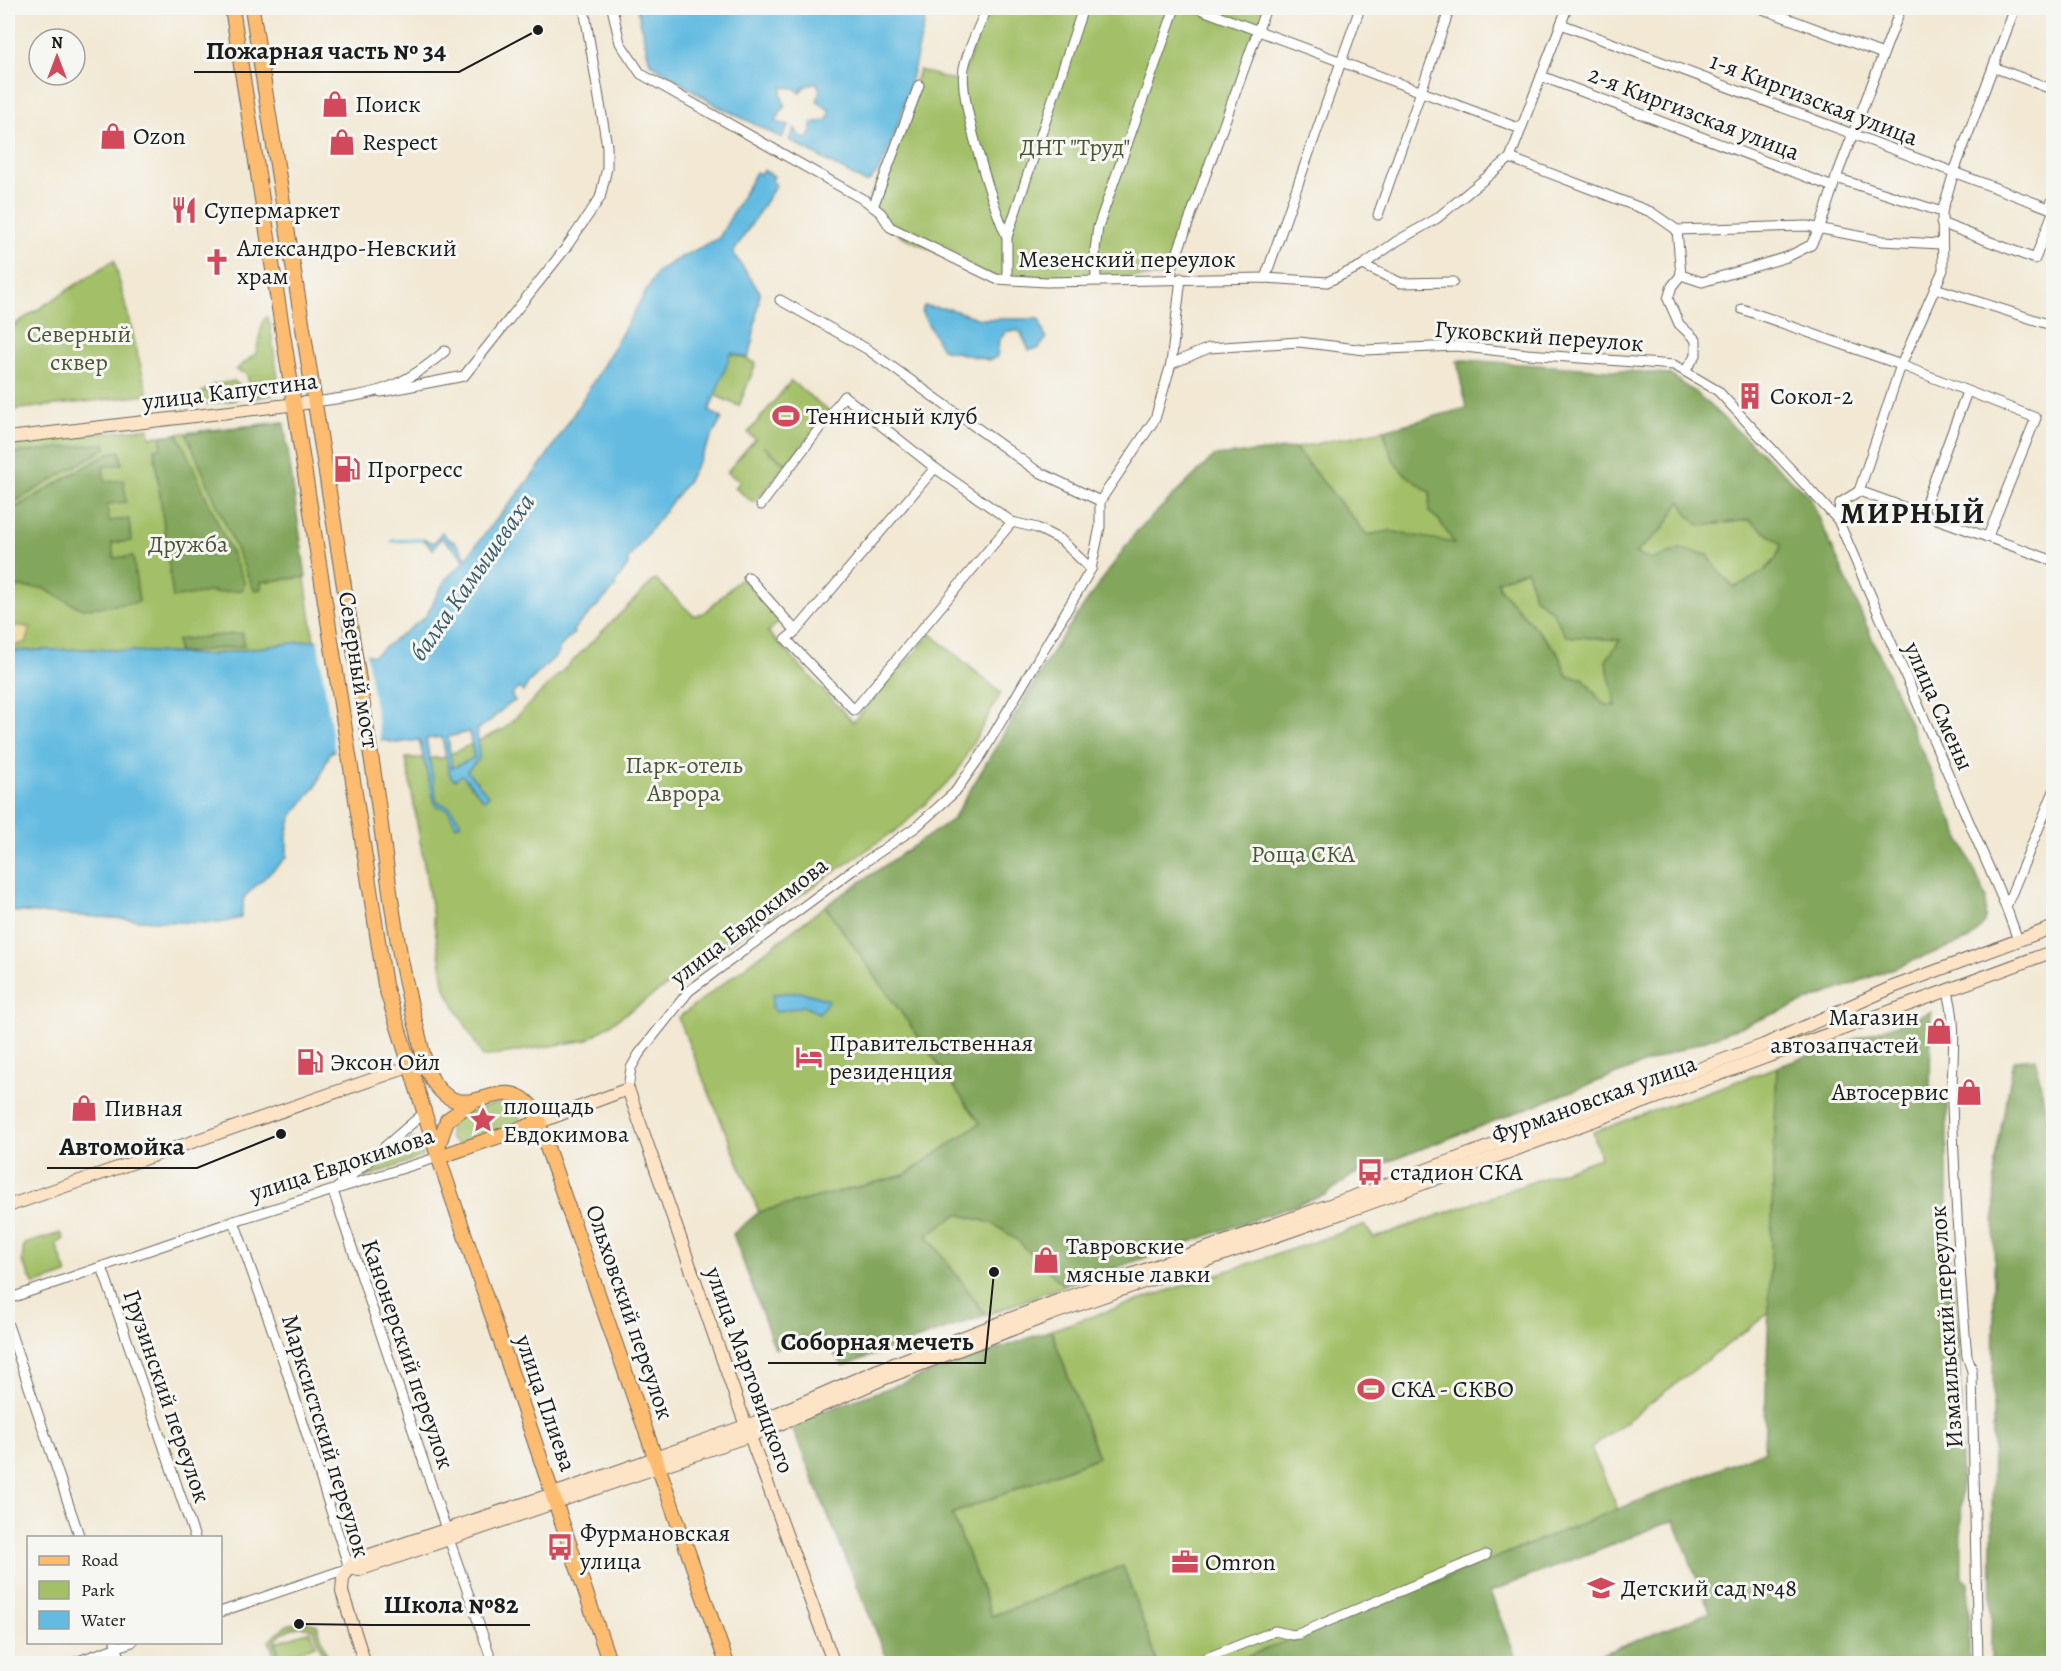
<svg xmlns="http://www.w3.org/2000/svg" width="2061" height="1671" font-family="Alegreya,serif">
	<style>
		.green { fill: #a3c067; stroke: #606e42; stroke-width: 1.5 }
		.forest { fill: #82a65c; stroke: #4f613c; stroke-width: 1.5; fill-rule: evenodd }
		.sand { fill: #eeda9e; stroke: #857b5d; stroke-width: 1.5 }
		.water { fill: #63bbe1; stroke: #406c7e; stroke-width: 1.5; fill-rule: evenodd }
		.pier { fill: #f2e8d3 }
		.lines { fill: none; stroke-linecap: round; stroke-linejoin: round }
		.stream { stroke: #63bbe1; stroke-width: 3 }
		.street-casing { stroke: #67635c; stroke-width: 11 }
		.secondary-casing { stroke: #67635c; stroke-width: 14 }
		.primary-casing { stroke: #67635c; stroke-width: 16 }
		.street { stroke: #fff; stroke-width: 9 }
		.secondary { stroke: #fee4c6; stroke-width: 12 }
		.primary { stroke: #fdbc70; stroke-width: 14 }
		.labels { text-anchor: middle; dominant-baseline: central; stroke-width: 6; stroke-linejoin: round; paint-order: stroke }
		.street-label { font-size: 24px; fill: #1c1c1c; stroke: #f6f6f2 }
		.poi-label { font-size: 24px; fill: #1c1c1c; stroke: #f6f6f2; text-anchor: start }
		.park-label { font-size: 24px; fill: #4b5536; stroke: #f6f6f2 }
		.water-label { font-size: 26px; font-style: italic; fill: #385c6b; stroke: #f6f6f2 }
		.district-label { font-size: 30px; font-weight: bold; letter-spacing: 1.5px; fill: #1c1c1c; stroke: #f6f6f2 }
		.leader { fill: none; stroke: #1c1c1c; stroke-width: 2 }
		.callout-dot { fill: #1c1c1c; stroke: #f6f6f2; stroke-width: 2 }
		.callout-label { font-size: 26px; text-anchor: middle; font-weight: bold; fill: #1c1c1c; stroke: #f6f6f2; stroke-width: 6; stroke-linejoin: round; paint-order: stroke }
	</style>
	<rect width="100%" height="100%" fill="#f6f6f2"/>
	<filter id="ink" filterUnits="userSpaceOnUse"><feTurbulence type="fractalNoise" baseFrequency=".0167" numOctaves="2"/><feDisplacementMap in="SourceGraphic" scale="12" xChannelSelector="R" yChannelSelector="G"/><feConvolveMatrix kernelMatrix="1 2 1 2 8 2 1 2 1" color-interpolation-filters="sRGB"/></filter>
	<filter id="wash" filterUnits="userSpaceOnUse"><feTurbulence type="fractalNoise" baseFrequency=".008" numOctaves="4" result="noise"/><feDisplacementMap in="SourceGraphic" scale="24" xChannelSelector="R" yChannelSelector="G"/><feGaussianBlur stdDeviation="1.35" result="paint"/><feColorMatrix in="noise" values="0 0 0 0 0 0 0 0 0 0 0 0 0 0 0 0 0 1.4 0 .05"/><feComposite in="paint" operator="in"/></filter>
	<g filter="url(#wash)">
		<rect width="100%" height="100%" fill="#f2e8d3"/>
		<g class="green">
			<path d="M986 8H1268L1167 276 1056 279 985 275 897 234 868 201 893 153 919 70 961 83Z"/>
			<path d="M114 260 148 395 11 410 8 401V329Z"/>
			<path d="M267 317 270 324 279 386 272 395 255 398 251 395 247 374 236 370 256 353 263 321Z"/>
			<path d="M731 353 756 363 739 406 714 395Z"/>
			<path d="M234 381 240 386 241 392 235 400 206 404 200 400V394L213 385Z"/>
			<path d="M791 381 829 411 787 464 763 446 786 465 754 503 735 488 740 482 727 472 755 439 748 433Z"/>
			<path d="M282 422 314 640 207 655 91 649 8 651V443L149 428 150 437Z"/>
			<path d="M1384 430C1393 469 1398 470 1430 492L1429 512 1439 520 1455 544 1390 531 1367 535 1295 448Z"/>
			<path d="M1681 501 1700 526 1749 520 1781 544C1777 567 1755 578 1734 587L1719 572 1708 555 1680 549 1651 560 1635 553 1662 530Z"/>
			<path d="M1527 570 1534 597 1552 611 1566 636 1621 640 1606 661 1616 706 1603 704 1583 678 1568 677 1557 652 1500 589 1497 581Z"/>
			<path d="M741 578 781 620 768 632 853 722 931 634 1001 693 955 775 902 826 587 1040 483 1057 445 988 406 758H442L504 729 655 579 694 616 705 612Z"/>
			<path d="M825 906 980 1123 905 1175 759 1212 678 1018Z"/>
			<path d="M1777 1067 1769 1313 1591 1448 1618 1509 1229 1664 1158 1663 1123 1566 992 1616 952 1514 1098 1457 1051 1330 1364 1225 1374 1238 1600 1158 1593 1132Z"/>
			<path d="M503 1101C517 1102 524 1113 517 1126L458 1144 450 1139 449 1126 460 1115Z"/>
			<path d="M411 1139 420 1141 423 1156 365 1178 364 1174Z"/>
			<path d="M958 1214 992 1223 1018 1241 1064 1286 986 1315 926 1234Z"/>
			<path d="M61 1233 64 1239 56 1244 67 1274 34 1285 22 1261 24 1244Z"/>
			<path d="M305 1622 317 1625 330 1663H325L314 1629C298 1624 284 1629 274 1642L281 1663H277L269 1641 287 1625Z"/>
			<path d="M311 1631 316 1645 280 1657 276 1642Z"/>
		</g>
		<g class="forest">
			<path d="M1464 360 1669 374 1696 393 1810 497 1986 897 1985 923 1970 939 1353 1175 1325 1195 1064 1286 1018 1241 992 1223 958 1214 927 1235 986 1315 843 1366 819 1333 775 1349 733 1234 759 1212 905 1175 980 1123 825 906 953 819 1057 644 1136 532 1214 456 1295 448 1367 535 1390 531 1454 543 1439 520 1429 512 1430 492C1398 470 1393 469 1384 430L1466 408 1457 361ZM1681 501 1688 515 1700 526 1749 520 1781 544C1778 567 1755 578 1734 587L1719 572 1708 555 1680 549 1651 560 1635 553 1662 530ZM1527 570 1534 597 1552 611 1566 636 1620 640 1606 661 1616 706 1603 704 1583 678 1568 677 1557 652 1500 589 1497 581Z"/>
			<path d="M284 423 306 577 261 582V589L254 590 186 433Z"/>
			<path d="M178 434 245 584 242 590 214 593V591L173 598 154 449 161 448V436Z"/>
			<path d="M105 443 106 448 8 506V454Z"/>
			<path d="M120 451 122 464 103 467 105 482 124 480 126 502 107 504 109 521 129 519 131 541 112 543 114 558 133 556 139 602 82 609 42 588 8 587V512L109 453Z"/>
			<path d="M243 633 244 646 178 653 177 640Z"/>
			<path d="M1931 1012 1930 1094H1947V1241L1960 1357 1962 1578 1968 1583 1969 1663H1579L1710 1612 1674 1520 1490 1592 1518 1663 1229 1664 1764 1451 1777 1067Z"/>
			<path d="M2036 1058 2047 1122 2054 1131 2053 1663H1991L1995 1160 2014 1060Z"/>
			<path d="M1051 1330 1098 1457 952 1514 992 1616 1123 1566 1158 1663H889L790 1423Z"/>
		</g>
		<path class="sand" d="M8 625 29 627 27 642 8 648Z"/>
		<g class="water">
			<path d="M637 8H928C920 40 894 171 866 183L789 140 795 128 799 136 806 139 811 134 812 123 825 121 830 115 828 109 817 102 820 90 816 82 804 87 800 93 794 88 782 87 781 95 785 106 775 122 789 125 782 138 716 105 650 63Z"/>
			<path d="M763 170 774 176 772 181 776 185 733 253 760 292 751 350 748 358 731 353 709 411 722 418 687 482 628 559V565L615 583 616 587 573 630 574 633 559 648V653L528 683 523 692 519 688 511 695 515 701C500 707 493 723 477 729L479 759 467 771 489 796 484 800 462 775 455 780 450 776 442 737 426 739 437 802 450 807 461 823 456 826 448 810 435 805 419 740 397 743 358 735 330 753 316 786 292 816 287 834V857L244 897 241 918 220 923 172 922 8 911V651L91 649 207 655 314 640 373 656 426 616 445 580 465 561C458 550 449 545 441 538L433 549 423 539 434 543 442 532 447 538 455 542 467 558C491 522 522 493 546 457 586 397 621 335 657 272L674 261 719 238 756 172 760 174ZM469 732 474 758 452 768 448 737Z"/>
			<path d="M924 306 950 309 980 319H1039L1046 339 1038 349 1029 350 1020 331H1007L999 340 997 357 989 360 942 349 922 313Z"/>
			<path d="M802 992 829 1000 819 1013 803 1006 776 1012 772 1008 773 994Z"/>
		</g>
		<path class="pier" d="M317 637 366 651 381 743 359 739 335 753Z"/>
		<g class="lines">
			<path class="stream" d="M392 541 422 540"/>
		</g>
	</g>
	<g filter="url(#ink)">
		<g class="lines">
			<defs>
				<g id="street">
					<path d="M612 8 620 43 641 74 866 201 881 213 890 227 996 279 1046 282 1265 278 1327 282 1363 265 1397 241 1436 219 1510 158 1567 8"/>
					<path d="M987 8C979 27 968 48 964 68 958 98 993 206 1007 237"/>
					<path d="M1197 8 1521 129"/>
					<path d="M1760 8 1883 54"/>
					<path d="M1561 24 2054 210"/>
					<path d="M1993 67 2054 90"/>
					<path d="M1541 76 1833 187"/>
					<path d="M1510 158 1651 212 1677 230 1807 226 1883 241 1941 244"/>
					<path d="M1836 178 1942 212"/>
					<path d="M873 207 919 85"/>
					<path d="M2049 208 2054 196"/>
					<path d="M1378 215 1450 8"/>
					<path d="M1941 223 2035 259 2054 210"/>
					<path d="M1677 230 1681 275 1702 282 1787 257 1811 245 1820 227 1836 178 1901 8"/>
					<path d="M1363 265 1401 283 1453 282"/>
					<path d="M1681 275 1672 286 1668 299 1679 324 1696 340V355L1685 371"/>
					<path d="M1007 278V237L1083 8"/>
					<path d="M1171 278 1173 265 1266 8"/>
					<path d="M1265 278 1360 8"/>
					<path d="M1096 279 1095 250 1098 227 1175 8"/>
					<path d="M1935 288 2054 326"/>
					<path d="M780 300 867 349 1037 471 1100 501"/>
					<path d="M1742 309 1901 365 2036 418 1988 536"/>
					<path d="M1171 364 1209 348 1299 342 1365 350 1456 346 1527 354 1674 365 1718 391 1838 520 2006 907"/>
					<path d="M381 392 464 376 565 249 600 198 607 168V146L584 8"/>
					<path d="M314 402C373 394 398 392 445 351"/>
					<path d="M1859 491 1901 365 1943 270 1942 212 1954 172 2015 8"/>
					<path d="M761 505 844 396 935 468 1012 522 1037 528 1061 540 1091 569"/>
					<path d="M1922 513 1967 392"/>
					<path d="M1838 520 1840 503 1859 491 2054 561"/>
					<path d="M748 577 796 631 786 639 854 710 1012 522"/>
					<path d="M796 631 935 468"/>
					<path d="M2018 940 2006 907 2054 791"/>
					<path d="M1947 989C1959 1027 1951 1064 1952 1103 1955 1188 1959 1271 1967 1356L1972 1371 1978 1664"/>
					<path d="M628 1089 631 1068 639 1054 689 991 853 870 916 827 955 792 982 754 1091 569 1100 527V501L1155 419 1171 364 1181 278"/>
					<path d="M337 1188 425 1112"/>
					<path d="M333 1191 446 1529"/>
					<path d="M102 1267 195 1538"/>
					<path d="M8 1299 234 1221 439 1157"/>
					<path d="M8 1325 80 1538"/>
					<path d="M449 1539 493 1664"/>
					<path d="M220 1612 349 1568 285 1366 234 1221"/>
					<path d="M115 1642 122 1664"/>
					<path d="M70 1664 132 1642"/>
					<path d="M1191 1664 1275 1631 1292 1635 1298 1634 1486 1555"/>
				</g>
				<g id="secondary">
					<path d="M8 438 314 402"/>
					<path d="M540 1122 628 1089 741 1412 834 1664"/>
					<path d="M8 1206 411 1066 427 1068 429 1072"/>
					<path d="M349 1568 359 1570 766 1430 883 1379 1052 1314 1362 1206 2054 951"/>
					<path d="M365 1664 342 1592 343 1578 355 1560 565 1490 762 1420 878 1370 1062 1299 1358 1195 1764 1045 1893 987 2054 927"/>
				</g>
				<g id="primary">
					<path d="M232 8 385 985 436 1150 610 1664"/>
					<path d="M252 8C292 261 333 515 373 768 386 854 393 941 416 1025 421 1043 424 1067 434 1083 468 1131 502 1066 534 1110L727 1664"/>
					<path d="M437 1150 447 1120 471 1103"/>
					<path d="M439 1157 540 1122"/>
				</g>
			</defs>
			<use href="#street" class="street-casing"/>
			<use href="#secondary" class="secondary-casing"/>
			<use href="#primary" class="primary-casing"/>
			<use href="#street" class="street"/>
			<use href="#secondary" class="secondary"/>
			<use href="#primary" class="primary"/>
		</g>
	</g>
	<defs>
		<symbol id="shop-bare" viewBox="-9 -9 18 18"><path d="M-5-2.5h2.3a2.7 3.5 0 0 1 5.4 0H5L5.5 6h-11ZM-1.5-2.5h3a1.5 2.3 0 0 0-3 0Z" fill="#d1495b" stroke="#f6f6f2" stroke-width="2.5" paint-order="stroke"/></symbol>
		<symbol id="restaurant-bare" viewBox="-9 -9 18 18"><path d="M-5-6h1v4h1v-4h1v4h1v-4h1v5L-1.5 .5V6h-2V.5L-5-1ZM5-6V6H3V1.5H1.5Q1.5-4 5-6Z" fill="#d1495b" stroke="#f6f6f2" stroke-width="2.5" paint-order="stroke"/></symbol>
		<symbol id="church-bare" viewBox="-9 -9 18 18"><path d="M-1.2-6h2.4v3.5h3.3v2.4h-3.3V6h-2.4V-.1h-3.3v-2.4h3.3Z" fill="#d1495b" stroke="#f6f6f2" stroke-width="2.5" paint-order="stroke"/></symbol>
		<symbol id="building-bare" viewBox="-9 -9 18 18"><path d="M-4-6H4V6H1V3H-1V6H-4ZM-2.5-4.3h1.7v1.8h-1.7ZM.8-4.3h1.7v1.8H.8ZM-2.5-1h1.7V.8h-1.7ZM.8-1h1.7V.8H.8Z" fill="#d1495b" stroke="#f6f6f2" stroke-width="2.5" paint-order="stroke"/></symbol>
		<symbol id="stadium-bare" viewBox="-9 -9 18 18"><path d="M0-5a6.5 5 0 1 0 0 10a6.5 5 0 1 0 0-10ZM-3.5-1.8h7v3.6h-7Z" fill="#d1495b" stroke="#f6f6f2" stroke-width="2.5" paint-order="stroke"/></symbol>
		<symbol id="fuel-bare" viewBox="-9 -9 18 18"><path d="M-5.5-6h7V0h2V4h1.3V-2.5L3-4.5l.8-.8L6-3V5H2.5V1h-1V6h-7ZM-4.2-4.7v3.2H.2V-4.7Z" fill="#d1495b" stroke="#f6f6f2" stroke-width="2.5" paint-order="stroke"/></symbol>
		<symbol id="hotel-bare" viewBox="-9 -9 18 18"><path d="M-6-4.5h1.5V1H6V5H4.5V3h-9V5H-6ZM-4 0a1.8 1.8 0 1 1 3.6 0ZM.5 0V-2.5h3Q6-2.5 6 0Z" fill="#d1495b" stroke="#f6f6f2" stroke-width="2.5" paint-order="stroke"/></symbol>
		<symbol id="sight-bare" viewBox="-9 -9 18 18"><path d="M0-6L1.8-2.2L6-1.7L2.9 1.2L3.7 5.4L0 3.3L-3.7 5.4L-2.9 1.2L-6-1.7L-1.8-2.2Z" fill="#d1495b" stroke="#f6f6f2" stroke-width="2.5" paint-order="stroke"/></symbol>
		<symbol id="bus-bare" viewBox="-9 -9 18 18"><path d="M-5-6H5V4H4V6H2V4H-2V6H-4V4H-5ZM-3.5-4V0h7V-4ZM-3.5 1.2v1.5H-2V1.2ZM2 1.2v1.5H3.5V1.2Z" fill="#d1495b" stroke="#f6f6f2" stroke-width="2.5" paint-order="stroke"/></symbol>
		<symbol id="office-bare" viewBox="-9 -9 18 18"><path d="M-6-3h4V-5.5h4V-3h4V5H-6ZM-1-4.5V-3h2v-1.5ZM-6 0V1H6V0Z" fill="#d1495b" stroke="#f6f6f2" stroke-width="2.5" paint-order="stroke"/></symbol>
		<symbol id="school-bare" viewBox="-9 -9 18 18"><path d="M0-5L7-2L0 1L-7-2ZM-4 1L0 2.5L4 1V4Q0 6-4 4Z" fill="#d1495b" stroke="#f6f6f2" stroke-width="2.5" paint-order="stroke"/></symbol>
	</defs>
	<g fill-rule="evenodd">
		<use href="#shop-bare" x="316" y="85" width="38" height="38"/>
		<use href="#shop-bare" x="94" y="117" width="38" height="38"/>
		<use href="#shop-bare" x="323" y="123" width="38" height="38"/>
		<use href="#restaurant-bare" x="165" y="191" width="38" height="38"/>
		<use href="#church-bare" x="198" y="243" width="38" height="38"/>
		<use href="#building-bare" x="1731" y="377" width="38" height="38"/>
		<use href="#stadium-bare" x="767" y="397" width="38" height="38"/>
		<use href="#fuel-bare" x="328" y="450" width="38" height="38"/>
		<use href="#shop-bare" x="1920" y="1012" width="38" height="38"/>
		<use href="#hotel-bare" x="790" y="1038" width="38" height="38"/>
		<use href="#fuel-bare" x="291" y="1043" width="38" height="38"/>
		<use href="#shop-bare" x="1950" y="1073" width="38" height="38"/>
		<use href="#shop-bare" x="65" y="1089" width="38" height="38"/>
		<use href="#sight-bare" x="464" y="1101" width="38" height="38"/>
		<use href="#bus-bare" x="1351" y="1153" width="38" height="38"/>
		<use href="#shop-bare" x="1027" y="1241" width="38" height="38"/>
		<use href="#stadium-bare" x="1352" y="1370" width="38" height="38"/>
		<use href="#bus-bare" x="541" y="1528" width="38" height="38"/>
		<use href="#office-bare" x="1166" y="1543" width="38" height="38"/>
		<use href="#school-bare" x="1582" y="1569" width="38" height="38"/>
	</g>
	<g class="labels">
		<g class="street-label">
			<text transform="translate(1814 99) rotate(21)">1-я Киргизская улица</text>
			<text transform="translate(1694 113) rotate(21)">2-я Киргизская улица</text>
			<text x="1127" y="259">Мезенский переулок</text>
			<text transform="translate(1539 336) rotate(4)">Гуковский переулок</text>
			<text transform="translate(230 391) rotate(-7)">улица Капустина</text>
			<text transform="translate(359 670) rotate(81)">Северный мост</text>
			<text transform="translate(1939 706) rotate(66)">улица Смены</text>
			<text transform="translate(749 921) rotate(-38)">улица Евдокимова</text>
			<text transform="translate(1594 1099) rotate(-20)">Фурмановская улица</text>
			<text transform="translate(342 1164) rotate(-18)">улица Евдокимова</text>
			<text transform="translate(630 1312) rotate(71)">Ольховский переулок</text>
			<text transform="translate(1946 1327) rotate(-94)">Измаильский переулок</text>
			<text transform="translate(408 1354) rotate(71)">Канонерский переулок</text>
			<text transform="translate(750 1370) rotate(70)">улица Мартовицкого</text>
			<text transform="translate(167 1396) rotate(71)">Грузинский переулок</text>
			<text transform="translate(546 1403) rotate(71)">улица Плиева</text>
			<text transform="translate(326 1436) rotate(73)">Марксистский переулок</text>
		</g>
		<g class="poi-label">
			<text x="355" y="104">Поиск</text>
			<text x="133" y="136">Ozon</text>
			<text x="362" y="142">Respect</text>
			<text x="204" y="210">Супермаркет</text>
			<text x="237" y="248">Александро-Невский<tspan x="237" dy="28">храм</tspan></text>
			<text x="1770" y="396">Сокол-2</text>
			<text x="806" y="416">Теннисный клуб</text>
			<text x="367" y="469">Прогресс</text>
			<text x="1919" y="1017" text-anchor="end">Магазин<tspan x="1919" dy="28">автозапчастей</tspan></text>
			<text x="829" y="1043">Правительственная<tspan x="829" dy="28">резиденция</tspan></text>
			<text x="330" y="1062">Эксон Ойл</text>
			<text x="1949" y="1092" text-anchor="end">Автосервис</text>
			<text x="503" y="1106">площадь<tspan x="503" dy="28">Евдокимова</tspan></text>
			<text x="104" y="1108">Пивная</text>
			<text x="1390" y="1172">стадион СКА</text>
			<text x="1066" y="1246">Тавровские<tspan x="1066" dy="28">мясные лавки</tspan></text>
			<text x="1391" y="1389">СКА - СКВО</text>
			<text x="580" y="1533">Фурмановская<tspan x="580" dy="28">улица</tspan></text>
			<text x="1205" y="1562">Omron</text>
			<text x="1621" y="1588">Детский сад №48</text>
		</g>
		<g class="park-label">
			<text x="1075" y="147">ДНТ "Труд"</text>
			<text x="79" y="334">Северный<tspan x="79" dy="28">сквер</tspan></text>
			<text x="188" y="544">Дружба</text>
			<text x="684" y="765">Парк-отель<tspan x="684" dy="28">Аврора</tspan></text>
			<text x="1303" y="854">Роща СКА</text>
		</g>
		<g class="water-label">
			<text transform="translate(472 577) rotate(-55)">балка Камышеваха</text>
		</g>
		<g class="district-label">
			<text x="1913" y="513">МИРНЫЙ</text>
		</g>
	</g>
	<path class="leader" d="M538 30L459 72H194M281 1134L197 1168H47M994 1272L985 1363H768M299 1624L371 1625H530"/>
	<g class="callout-dot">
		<circle cx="538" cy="30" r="6"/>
		<circle cx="281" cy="1134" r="6"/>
		<circle cx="994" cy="1272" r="6"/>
		<circle cx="299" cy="1624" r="6"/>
	</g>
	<g class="callout-label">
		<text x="326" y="59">Пожарная часть № 34</text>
		<text x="122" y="1155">Автомойка</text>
		<text x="877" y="1350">Соборная мечеть</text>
		<text x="451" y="1613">Школа №82</text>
	</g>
	<rect width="2061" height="1671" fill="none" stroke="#f6f6f2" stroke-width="30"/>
	<rect x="27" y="1536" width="195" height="108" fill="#f6f6f2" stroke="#9f9f9c" stroke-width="1.5"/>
	<rect x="39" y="1556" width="30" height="9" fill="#fdbc70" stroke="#9f9f9c" stroke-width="1.5"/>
	<text x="81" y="1566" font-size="18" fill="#1c1c1c">Road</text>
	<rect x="39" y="1581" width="30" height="18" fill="#a3c067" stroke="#9f9f9c" stroke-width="1.5"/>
	<text x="81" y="1596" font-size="18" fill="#1c1c1c">Park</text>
	<rect x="39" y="1611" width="30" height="18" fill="#63bbe1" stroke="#9f9f9c" stroke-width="1.5"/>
	<text x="81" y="1626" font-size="18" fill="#1c1c1c">Water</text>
	<g transform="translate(57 57)"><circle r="28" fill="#f6f6f2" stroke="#9f9f9c" stroke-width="1.5"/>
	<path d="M0-4.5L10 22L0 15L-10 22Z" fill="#d1495b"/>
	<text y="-9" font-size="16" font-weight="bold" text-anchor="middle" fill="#1c1c1c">N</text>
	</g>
</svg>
